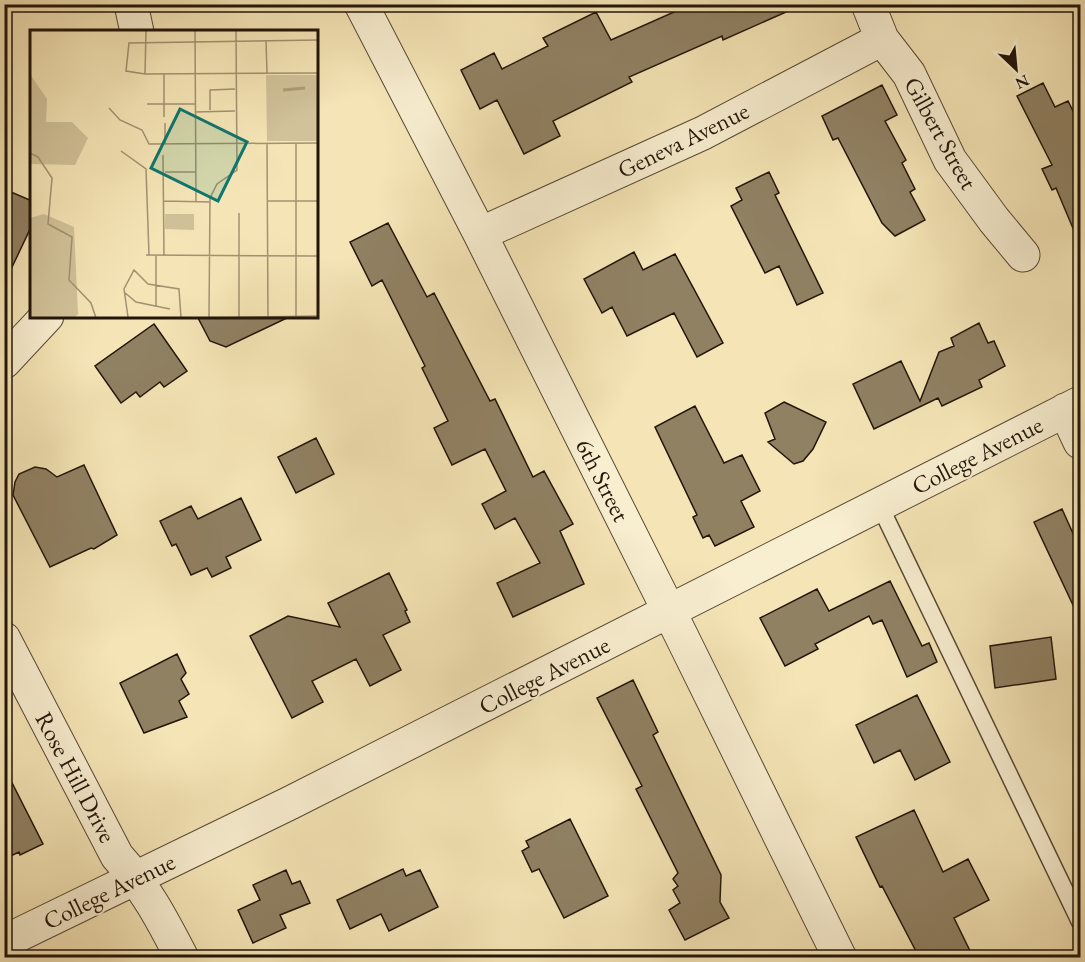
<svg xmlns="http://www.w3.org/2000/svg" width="1085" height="962" viewBox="0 0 1085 962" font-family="'EB Garamond',serif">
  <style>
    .building { fill: #908163; stroke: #221509; stroke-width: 1.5 }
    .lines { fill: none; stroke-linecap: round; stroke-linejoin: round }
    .service-casing { stroke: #574934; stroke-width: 19 }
    .minor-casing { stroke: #574934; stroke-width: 35 }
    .service { stroke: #f8eed0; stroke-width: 16 }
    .minor { stroke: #f8eed0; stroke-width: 33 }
    .labels { text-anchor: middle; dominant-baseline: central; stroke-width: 4.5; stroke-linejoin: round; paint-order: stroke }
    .street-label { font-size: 24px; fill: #221509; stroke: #f8eed0 }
    .inset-river { fill: none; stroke: #ad9e7b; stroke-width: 3 }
    .inset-road { fill: none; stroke: #a19271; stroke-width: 1.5 }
    .view { fill: #0f766e; fill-opacity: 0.15; stroke: #0f766e; stroke-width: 3 }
    .inset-edge { fill: none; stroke: #221509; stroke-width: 3 }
  </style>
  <rect width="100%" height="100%" fill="#f5e5b6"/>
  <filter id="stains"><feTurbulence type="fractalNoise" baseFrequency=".00333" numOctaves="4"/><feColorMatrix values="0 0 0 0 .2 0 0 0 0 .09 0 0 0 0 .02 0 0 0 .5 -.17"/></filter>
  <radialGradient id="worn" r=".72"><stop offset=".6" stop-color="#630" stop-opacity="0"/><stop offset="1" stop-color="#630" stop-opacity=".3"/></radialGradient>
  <path class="building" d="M692,4H804L723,40L722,36L629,77L632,82L553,121L560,136L524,154L497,100L480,109L461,70L494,53L502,69L548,46L543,38L596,12L611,40Z
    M1043,83L1055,107L1068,101L1080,125V245L1056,188L1052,190L1042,169L1052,165L1017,96Z
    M882,85L897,115L885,121L906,160L902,163L915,189L910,192L925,220L895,236L882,223L838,138L833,140L822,116Z
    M769,172L779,193L775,195L823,293L797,305L779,266L765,273L731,206L742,200L736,188Z
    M4,189L32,201V225L4,284Z
    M388,223L427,297L434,293L490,401L495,399L533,477L544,471L573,524L560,531L584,584L513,617L497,583L540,563L515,518L495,529L482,504L506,491L485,449L452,465L434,428L448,421L422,368L425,366L382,280L372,286L350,242Z
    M634,252L643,270L675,254L723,343L697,357L674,313L627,336L612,307L602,313L584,279Z
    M197,316H291L226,347L210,341Z
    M979,323L988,343L994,341L1005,366L979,380L982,387L942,406L938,398L874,429L853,384L901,361L920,401L939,352L954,346L951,338Z
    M154,324L187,371L164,387L160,382L140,397L136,392L121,403L95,366Z
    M784,402L826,422L813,449L803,461L794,464L768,442L775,439L765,413Z
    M695,406L724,463L742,455L760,491L741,501L754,527L715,546L709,535L703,538L693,517L697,515L655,427Z
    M316,438L334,474L296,493L278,457Z
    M84,465L117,535L94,549L91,548L50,567L13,495L15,482L19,474L35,467L46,469L57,477Z
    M241,498L261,540L226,557L231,568L212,577L207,568L191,575L176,544L172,546L160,521L191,506L198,519Z
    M1062,509L1080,549V620L1034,522Z
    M389,573L407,610L405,611L410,622L383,635L401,670L370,686L356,659L312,681L323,702L292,718L250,636L288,616L340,627L328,603Z
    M890,581L922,646L929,643L937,662L907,677L882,620L873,624L869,616L815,644L818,649L785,666L760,618L817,589L829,611Z
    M1051,637L1056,679L995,688L990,646Z
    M177,654L186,673L181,679L189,694L179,701L187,717L144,733L120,683Z
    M633,680L658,732L653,735L721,875L720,902L729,918L685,940L669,910L680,903L673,890L678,886L673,879L678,873L636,789L642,786L597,698Z
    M917,695L950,762L915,780L900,750L874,763L856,725Z
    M4,767L43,844L20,855L19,852L4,859Z
    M914,810L943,872L968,859L989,900L954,918L973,957H919L882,886L880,887L856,837Z
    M570,819L608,896L564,918L539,869L532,872L522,851L529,847L526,841Z
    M403,869L406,876L420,870L438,907L389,931L381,914L350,929L337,900Z
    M286,870L292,884L300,881L310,903L280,915L286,928L253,943L238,910L260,900L253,885Z"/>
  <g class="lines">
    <g class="service-casing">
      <path id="service" d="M879,504L1080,922"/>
    </g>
    <g class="minor-casing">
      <path id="minor" d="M131,4L137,32
        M361,4L480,234L681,635L840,958
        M868,4L882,39L909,74L950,160L994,220L1023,255
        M480,234L703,133L882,39
        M4,362L47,316
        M1065,410L1080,442
        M4,639L117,856C145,887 163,921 182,958
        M4,942L290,803L1080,403"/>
    </g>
    <use href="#service" class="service"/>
    <use href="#minor" class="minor"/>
  </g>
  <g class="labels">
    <g class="street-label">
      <text transform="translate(941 133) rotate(61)">Gilbert Street</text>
      <text transform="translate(683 140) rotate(-26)">Geneva Avenue</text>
      <text transform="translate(977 455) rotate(-27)">College Avenue</text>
      <text transform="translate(603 480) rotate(63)">6th Street</text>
      <text transform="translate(544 675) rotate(-27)">College Avenue</text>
      <text transform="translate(76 777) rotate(62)">Rose Hill Drive</text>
      <text transform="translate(109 891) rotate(-26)">College Avenue</text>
    </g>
  </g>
  <g transform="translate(30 30)">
    <rect width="288" height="288" fill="#f5e5b6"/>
    <path d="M0,44L17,69L16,92H42L58,108L45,135L0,134ZM236,45H288V111H237ZM14,184L44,197L48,284L44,288H0V188ZM135,184H164V200L135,199Z" fill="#d1c299"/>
    <path class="inset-river" d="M253,60L275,58"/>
    <path class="inset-road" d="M165,0L166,172M236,10L237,43M288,10L99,13L96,41L115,44L288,43M115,44L116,0M117,74H165M79,78L90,90L112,100L119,114L288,113M180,80V60L205,59M165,82L205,81M134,87V44M135,93V114M237,113L238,288M266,113V288M91,121L116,139L119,225M0,123L8,127L22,148L18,194L42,207L39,250L61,273L66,288M133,125L134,226M135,142H166M134,171L180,172M238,171H288M209,183V288M116,225L288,226M94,262L106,272L140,279M126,276V226M98,287L94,259L104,240L118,254L149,259L151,288M172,288L288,286M179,288L180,168L187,154L207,140L206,0"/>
    <path class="view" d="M150,79L217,112L188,171L121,138Z"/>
    <rect width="288" height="288" class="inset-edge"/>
  </g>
  <rect width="1085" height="962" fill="none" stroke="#f5e5b6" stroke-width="24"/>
  <rect x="6" y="6" width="1073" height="950" fill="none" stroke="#221509" stroke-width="3"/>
  <rect x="12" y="12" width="1061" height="938" fill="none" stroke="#221509" stroke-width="1.5"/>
  <g transform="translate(1016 69) rotate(154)" stroke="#f8eed0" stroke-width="4.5" paint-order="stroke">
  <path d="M0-4.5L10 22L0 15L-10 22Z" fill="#221509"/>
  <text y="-9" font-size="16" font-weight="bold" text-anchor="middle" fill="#221509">N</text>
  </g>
  <rect width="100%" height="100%" filter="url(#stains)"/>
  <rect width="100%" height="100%" fill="url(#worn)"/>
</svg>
